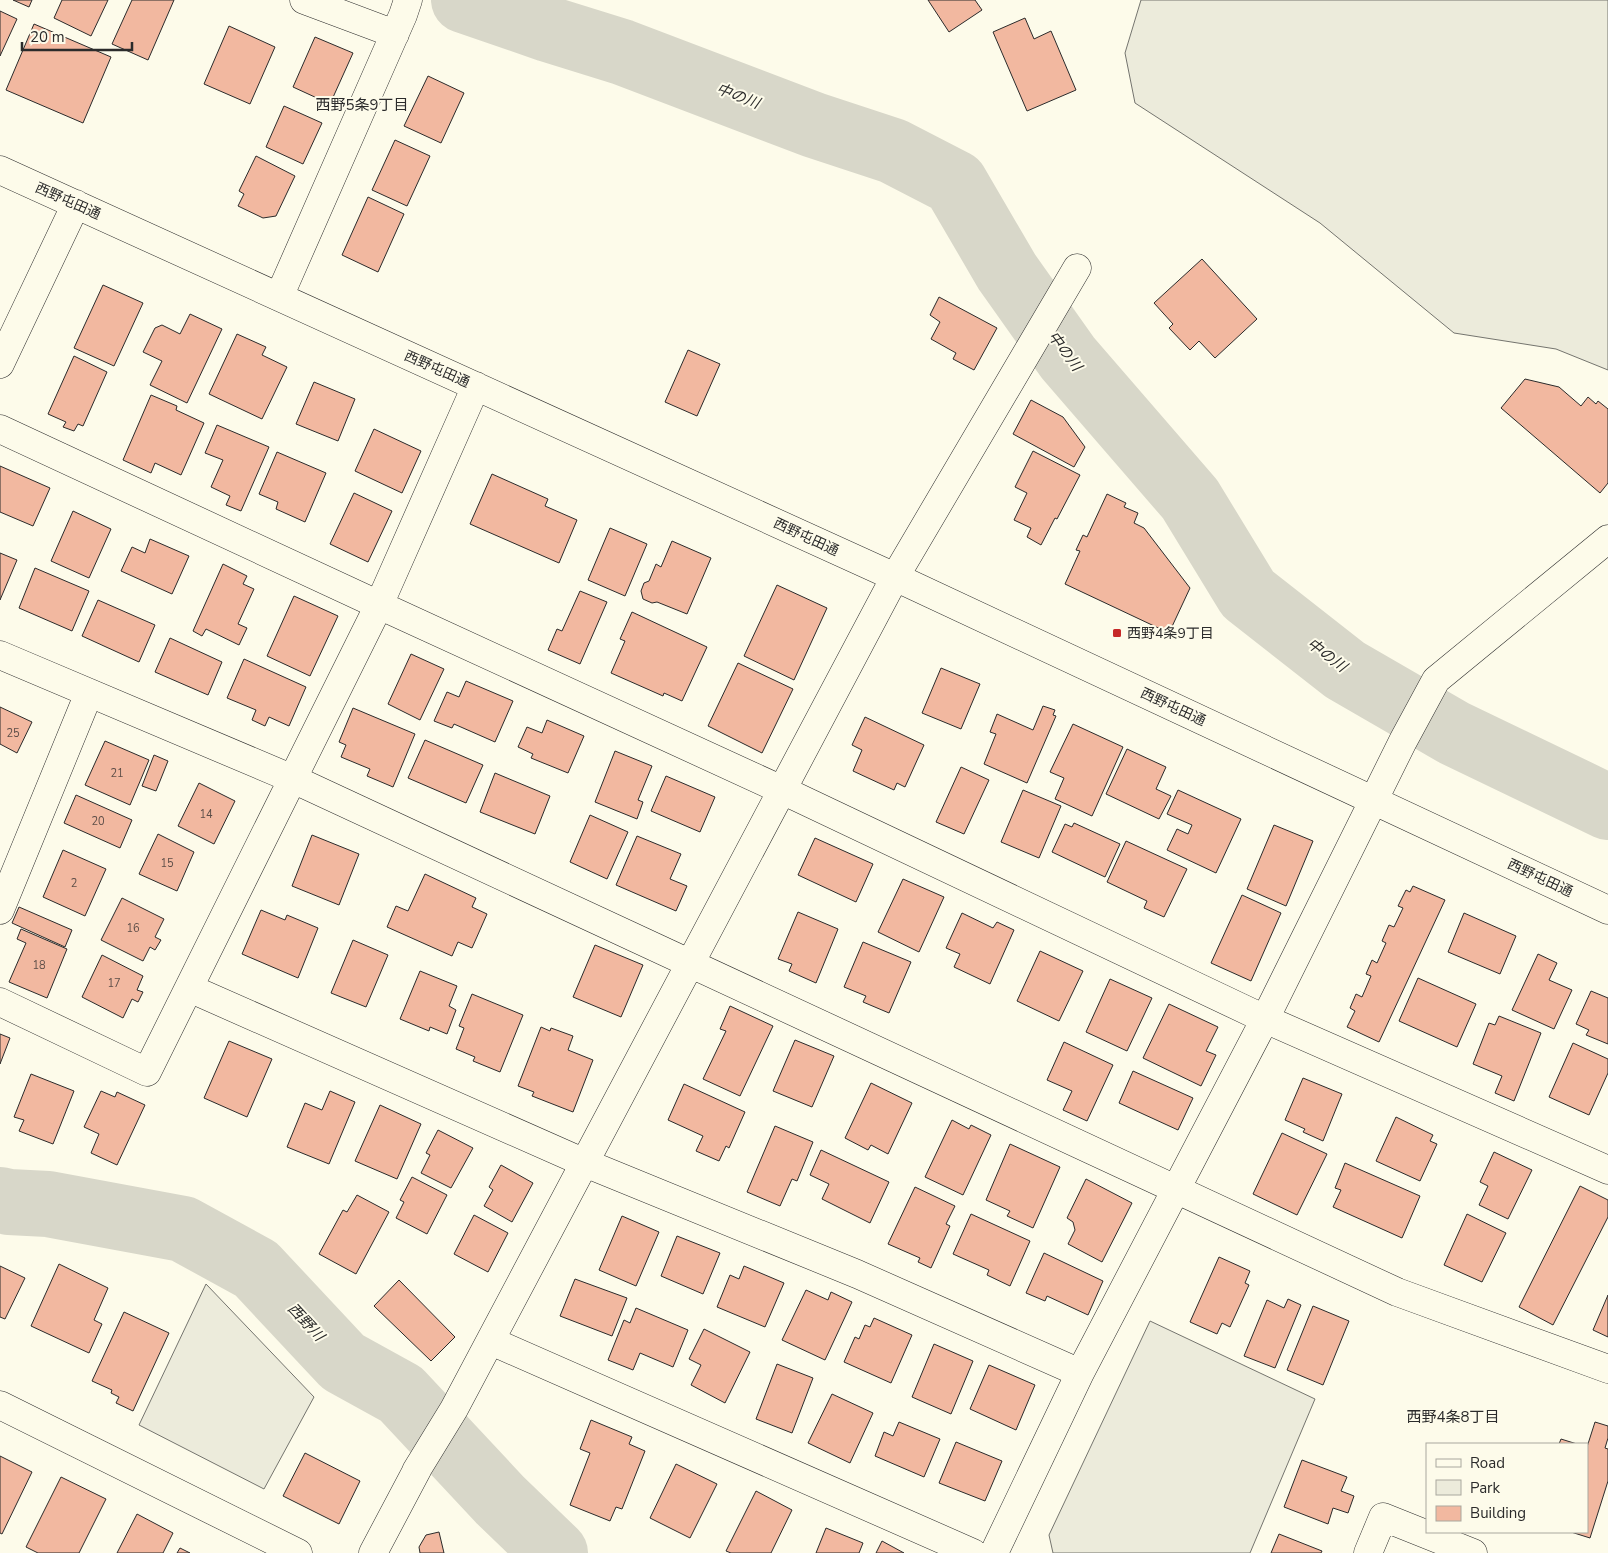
<svg xmlns="http://www.w3.org/2000/svg" width="1608" height="1553" viewBox="0 0 1608 1553" font-family="'Nunito Sans','Noto Sans JP',sans-serif">
  <style>
    .green { fill: #ecebdb; stroke: #74746e }
    .lines { fill: none; stroke-linecap: round; stroke-linejoin: round }
    .river { stroke: #d8d7c9; stroke-width: 66 }
    .building { fill: #f2b8a0; stroke: #2b2b2b }
    .minor-casing { stroke: #2b2b2b; stroke-width: 29 }
    .minor { stroke: #fdfbea; stroke-width: 28 }
    .poi-dot { fill: #c62828; stroke: #fdfbea; stroke-width: 2 }
    .labels { text-anchor: middle; dominant-baseline: central; stroke-width: 4; stroke-linejoin: round; paint-order: stroke }
    .number-label { font-size: 11px; fill: #5d4e48 }
    .street-label { font-size: 14px; fill: #2b2b2b; stroke: #fdfbea }
    .poi-label { font-size: 14px; fill: #2b2b2b; stroke: #fdfbea; text-anchor: start }
    .water-label { font-size: 15px; font-style: italic; fill: #2b2b2b; stroke: #fdfbea }
    .neighbourhood-label { font-size: 15px; fill: #2b2b2b; stroke: #fdfbea }
  </style>
  <rect width="100%" height="100%" fill="#fdfbea"/>
  <path class="green" d="M1141,0H1608V370L1556,349L1454,333L1320,223L1135,103L1125,53Z
    M206,1284L314,1397L264,1489L139,1425Z
    M1150,1321L1315,1399L1250,1553H1053L1049,1535Z"/>
  <g class="lines">
    <path class="river" d="M464,0L548,29L622,52L814,125L893,151L955,183L1007,272L1068,358L1190,499L1248,594L1345,670L1454,733L1608,807
      M0,1200L9,1202L48,1204L183,1229L256,1269L343,1362L401,1394L500,1500L555,1553"/>
  </g>
  <path class="building" d="M13,0H32L29,7Z
    M62,0H108L91,36L54,18Z
    M132,0H174L148,60L112,44Z
    M928,0H975L982,10L949,32Z
    M0,11L17,19L0,56Z
    M1025,18L1034,39L1051,31L1076,90L1027,111L993,32Z
    M34,24L111,57L83,123L6,90Z
    M229,26L275,47L250,104L204,84Z
    M315,37L353,53L330,104L293,87Z
    M428,76L464,93L441,143L404,126Z
    M284,106L322,123L303,164L266,147Z
    M395,140L430,156L407,206L372,190Z
    M256,156L295,176L276,216L263,218L238,206L244,194L239,191Z
    M368,197L404,214L378,272L342,255Z
    M1202,259L1257,319L1215,358L1199,341L1190,350L1169,328L1173,324L1154,303Z
    M103,285L143,303L114,366L74,348Z
    M939,297L997,328L974,370L953,359L956,353L931,339L940,322L930,315Z
    M190,314L222,329L187,403L150,385L162,361L143,352L155,328L162,325L180,334Z
    M237,334L266,347L262,355L287,367L262,419L209,394Z
    M688,350L720,364L697,416L665,402Z
    M74,356L107,372L83,426L78,424L74,431L63,427L66,422L48,414Z
    M1525,379L1559,387L1581,406L1588,397L1596,404L1598,401L1608,409V483L1600,493L1501,408Z
    M314,382L355,399L338,441L296,424Z
    M151,395L177,406L176,410L204,423L181,475L155,463L151,473L123,460Z
    M1031,400L1063,417L1085,447L1074,467L1013,434Z
    M217,425L269,447L241,511L226,505L230,496L211,487L223,460L205,453Z
    M374,429L421,451L402,493L355,471Z
    M1033,451L1080,475L1057,519L1055,518L1041,545L1027,537L1031,528L1014,520L1027,493L1015,487Z
    M277,452L326,473L305,522L276,509L278,502L259,494Z
    M0,466L50,488L33,526L0,512Z
    M492,474L548,499L545,506L577,520L559,563L470,524Z
    M354,493L392,511L368,562L330,544Z
    M1107,494L1126,503L1124,507L1138,513L1134,523L1144,528L1190,588L1169,633L1065,584L1080,551L1076,550L1083,535L1087,537Z
    M73,511L111,529L89,578L51,561Z
    M610,528L647,544L625,596L588,580Z
    M150,539L189,556L172,594L121,571L132,547L145,553Z
    M672,541L711,558L687,614L657,602L652,603L643,599L641,591L644,583L649,581L656,564L661,567Z
    M0,553L17,560L0,600Z
    M223,564L247,576L243,584L254,589L238,624L247,628L239,645L206,629L202,636L193,631Z
    M35,568L89,591L72,631L19,608Z
    M777,585L827,608L794,680L744,656Z
    M580,591L607,602L580,664L548,650L557,629L562,631Z
    M294,596L338,616L310,676L267,656Z
    M98,600L155,625L139,662L82,636Z
    M632,612L707,647L682,701L664,693L663,696L611,673L625,641L620,639Z
    M170,638L222,662L208,695L155,672Z
    M411,654L444,669L420,720L388,704Z
    M244,659L306,687L289,726L269,717L265,726L252,720L256,710L227,698Z
    M738,663L793,689L762,753L708,726Z
    M941,668L980,684L961,729L922,713Z
    M466,681L513,701L495,742L454,724L452,728L434,721L447,692L459,697Z
    M1043,706L1055,710L1053,715L1056,716L1027,783L984,764L996,734L990,732L997,714L1033,730Z
    M0,707L32,722L17,753L0,744Z
    M353,708L415,734L393,787L367,776L370,769L341,757L346,745L339,742Z
    M865,717L924,745L905,787L897,783L894,790L853,771L862,750L852,745Z
    M547,720L584,736L568,773L531,758L533,754L518,747L527,727L542,733Z
    M1073,724L1123,747L1092,816L1055,799L1064,778L1050,772Z
    M425,740L483,765L466,803L408,778Z
    M105,741L149,760L130,805L85,785Z
    M1127,749L1166,767L1156,789L1171,796L1159,819L1106,794Z
    M615,751L652,766L638,800L643,802L637,819L595,802Z
    M154,755L168,761L156,791L142,786Z
    M961,767L989,780L964,834L936,822Z
    M495,773L550,796L535,834L480,812Z
    M666,776L715,797L700,832L651,811Z
    M199,783L235,801L214,844L178,826Z
    M1023,790L1061,806L1039,858L1001,842Z
    M1178,790L1241,819L1216,873L1167,850L1177,829L1188,834L1192,825L1167,814Z
    M76,795L132,820L120,848L64,823Z
    M590,815L628,832L607,879L570,862Z
    M1074,823L1120,844L1105,877L1052,852L1065,824L1072,827Z
    M1274,825L1313,841L1286,906L1247,889Z
    M158,834L194,852L177,891L139,874Z
    M312,835L359,854L339,905L292,886Z
    M637,836L681,854L670,879L687,886L676,911L616,885Z
    M815,838L873,864L856,902L798,875Z
    M1126,841L1187,869L1164,917L1144,908L1147,901L1107,882Z
    M63,850L106,869L85,916L43,897Z
    M425,874L476,898L472,907L487,914L472,948L458,942L452,956L387,927L396,906L408,911Z
    M903,879L944,897L919,952L878,932Z
    M1413,886L1445,900L1379,1042L1347,1027L1355,1011L1350,1008L1356,994L1362,997L1371,976L1366,974L1372,960L1377,963L1386,943L1382,941L1389,925L1394,927L1403,908L1398,906L1406,890L1410,892Z
    M1242,895L1281,913L1251,981L1211,963Z
    M122,898L164,919L155,937L161,940L155,950L150,947L143,961L101,940Z
    M19,907L72,930L65,947L12,923Z
    M261,910L285,920L287,915L318,928L298,978L242,954Z
    M798,912L838,929L816,983L789,971L792,964L778,959Z
    M962,913L993,928L997,922L1014,930L990,984L954,967L960,954L946,948Z
    M1464,913L1516,936L1500,974L1448,952Z
    M21,929L67,949L47,998L9,982L26,943L17,939Z
    M353,940L388,955L366,1007L331,993Z
    M863,942L911,962L889,1013L863,1002L866,996L844,987Z
    M595,945L643,965L621,1017L573,997Z
    M1040,951L1083,971L1059,1021L1017,1001Z
    M1538,954L1557,963L1549,980L1572,990L1554,1029L1512,1010Z
    M102,955L143,976L137,990L143,992L138,1002L132,999L123,1018L82,997Z
    M420,971L457,986L449,1006L456,1010L447,1034L430,1027L429,1031L400,1019Z
    M1418,978L1476,1004L1457,1047L1399,1021Z
    M1110,979L1152,998L1127,1051L1086,1032Z
    M1591,991L1608,998V1044L1586,1035L1589,1030L1576,1024Z
    M472,994L523,1015L500,1072L473,1061L475,1057L456,1049L464,1028L459,1026Z
    M1169,1004L1218,1027L1206,1051L1216,1055L1201,1086L1143,1058Z
    M730,1006L773,1026L740,1096L703,1079L726,1031L720,1029Z
    M1499,1016L1541,1033L1514,1101L1495,1093L1502,1076L1473,1064L1489,1023L1495,1025Z
    M541,1027L550,1031L551,1028L573,1036L568,1050L593,1060L573,1112L532,1096L534,1092L518,1086Z
    M0,1034L10,1038L0,1064Z
    M795,1040L834,1056L812,1107L773,1091Z
    M229,1041L272,1059L247,1117L204,1098Z
    M1064,1042L1113,1065L1087,1121L1063,1110L1072,1091L1047,1080Z
    M1573,1043L1608,1059V1073L1589,1115L1549,1097Z
    M1133,1071L1193,1098L1178,1130L1119,1103Z
    M31,1074L74,1091L53,1144L19,1131L24,1120L14,1117Z
    M1303,1078L1342,1094L1323,1141L1303,1132L1305,1129L1285,1120Z
    M871,1083L912,1103L888,1154L871,1145L868,1150L845,1138Z
    M684,1084L745,1112L729,1148L726,1146L719,1161L696,1151L703,1136L668,1120Z
    M101,1091L115,1097L117,1092L145,1105L117,1165L91,1153L99,1134L84,1127Z
    M330,1091L355,1102L329,1164L287,1147L305,1103L322,1110Z
    M380,1105L421,1124L397,1179L355,1161Z
    M1396,1117L1433,1135L1430,1141L1437,1144L1420,1181L1376,1161Z
    M952,1120L969,1129L971,1125L991,1135L963,1195L925,1177Z
    M775,1126L813,1142L797,1181L792,1179L780,1206L747,1192Z
    M438,1130L473,1148L451,1188L421,1173L430,1155L426,1153Z
    M1282,1133L1327,1154L1297,1215L1253,1194Z
    M1010,1144L1060,1167L1033,1228L1007,1216L1010,1211L986,1200Z
    M821,1150L889,1182L870,1223L822,1199L829,1184L810,1175Z
    M1494,1152L1532,1170L1508,1219L1479,1205L1488,1186L1480,1182Z
    M1345,1163L1420,1196L1402,1238L1333,1207L1341,1190L1335,1188Z
    M501,1165L533,1183L512,1222L484,1206L493,1190L489,1187Z
    M412,1177L447,1195L427,1234L396,1218L404,1202L400,1200Z
    M1086,1179L1132,1203L1102,1262L1068,1244L1075,1230L1073,1222L1067,1218Z
    M1580,1186L1608,1200V1217L1553,1325L1519,1307Z
    M915,1187L955,1206L946,1224L950,1226L931,1268L918,1262L920,1258L888,1244Z
    M357,1195L389,1212L356,1274L319,1254L343,1210L347,1212Z
    M971,1214L1030,1241L1010,1286L987,1275L989,1270L953,1254Z
    M1467,1214L1506,1233L1482,1282L1444,1265Z
    M474,1215L508,1233L488,1272L454,1254Z
    M622,1216L659,1232L636,1286L599,1270Z
    M677,1236L720,1253L703,1294L661,1276Z
    M1044,1253L1103,1281L1088,1315L1047,1296L1045,1301L1026,1293Z
    M1219,1257L1250,1271L1245,1283L1249,1285L1230,1327L1222,1323L1217,1334L1190,1322Z
    M59,1264L108,1288L94,1320L102,1324L89,1353L31,1326Z
    M0,1266L25,1278L5,1319L0,1317Z
    M744,1266L784,1283L765,1327L717,1307L730,1275L739,1279Z
    M575,1279L627,1298L612,1336L560,1316Z
    M399,1280L455,1337L431,1361L374,1306Z
    M806,1290L828,1300L831,1292L852,1302L825,1360L782,1340Z
    M1608,1295V1337L1593,1330Z
    M1288,1299L1301,1305L1275,1368L1244,1356L1267,1300L1284,1308Z
    M1313,1306L1349,1321L1323,1385L1287,1370Z
    M636,1308L688,1330L673,1367L640,1353L633,1370L608,1360L624,1320L630,1323Z
    M124,1312L169,1333L133,1411L116,1403L119,1397L111,1393L112,1390L92,1381Z
    M874,1318L912,1335L891,1383L844,1362L855,1337L859,1339L865,1325L870,1327Z
    M704,1329L750,1352L725,1403L691,1385L701,1365L689,1359Z
    M934,1344L973,1361L951,1414L912,1397Z
    M777,1364L813,1378L792,1433L756,1419Z
    M989,1365L1035,1385L1016,1430L970,1409Z
    M832,1394L873,1413L850,1463L808,1443Z
    M591,1420L632,1437L629,1444L645,1451L622,1509L616,1507L610,1521L570,1505L590,1453L580,1449Z
    M899,1422L940,1439L924,1477L875,1456L884,1432L893,1436Z
    M1595,1422L1608,1426V1438L1605,1448L1608,1449V1481L1590,1538L1571,1532H1587V1447Z
    M1561,1439L1577,1444H1559Z
    M956,1442L1002,1461L985,1501L939,1483Z
    M305,1453L360,1481L339,1524L283,1496Z
    M0,1456L32,1472L2,1534L0,1533Z
    M1302,1460L1347,1477L1341,1491L1354,1496L1348,1513L1333,1508L1328,1524L1284,1507Z
    M676,1464L717,1484L690,1538L650,1518Z
    M61,1477L106,1499L79,1553H38L26,1547Z
    M756,1491L792,1510L771,1553H731L726,1551Z
    M137,1514L173,1533L163,1553H117Z
    M826,1528L863,1543L859,1553H816Z
    M439,1532L444,1553H420L419,1547L426,1535Z
    M1279,1534L1322,1551L1321,1553H1271Z
    M882,1541L904,1553H876Z
    M180,1548L190,1553H177Z"/>
  <g class="lines">
    <g class="minor-casing">
      <path id="minor" d="M304,0L395,34
        M0,170L895,577L1608,910
        M279,297L403,15L408,0
        M0,364L76,204
        M0,429L379,605L782,790L1265,1019L1608,1170
        M0,655L293,779L1397,1292L1608,1369
        M0,910L89,693
        M189,988L585,1163L857,1274L1080,1373
        M0,1002L147,1072L379,605L476,386
        M491,1341L973,1553
        M0,1405L298,1553
        M416,1471L454,1409L895,577L1077,268
        M373,1553L418,1468
        M994,1553L1080,1373L1265,1019L1403,741L1436,680L1608,539
        M1368,1553L1383,1517L1473,1553"/>
    </g>
    <use href="#minor" class="minor"/>
  </g>
  <rect class="poi-dot" x="1112" y="628" width="10" height="10" rx="2.5"/>
  <g class="labels">
    <g class="number-label">
      <text x="13" y="733">25</text>
      <text x="117" y="773">21</text>
      <text x="206" y="814">14</text>
      <text x="98" y="821">20</text>
      <text x="167" y="863">15</text>
      <text x="74" y="883">2</text>
      <text x="133" y="928">16</text>
      <text x="39" y="965">18</text>
      <text x="114" y="983">17</text>
    </g>
    <g class="street-label">
      <text transform="translate(68 201) rotate(24)">西野屯田通</text>
      <text transform="translate(437 369) rotate(24)">西野屯田通</text>
      <text transform="translate(806 537) rotate(25)">西野屯田通</text>
      <text transform="translate(1173 707) rotate(25)">西野屯田通</text>
      <text transform="translate(1540 878) rotate(25)">西野屯田通</text>
    </g>
    <g class="poi-label">
      <text x="1127" y="633">西野4条9丁目</text>
    </g>
    <g class="water-label">
      <text transform="translate(738 96) rotate(21)">中の川</text>
      <text transform="translate(1065 351) rotate(53)">中の川</text>
      <text transform="translate(1327 655) rotate(37)">中の川</text>
      <text transform="translate(306 1322) rotate(47)">西野川</text>
    </g>
    <g class="neighbourhood-label">
      <text x="362" y="105">西野5条9丁目</text>
      <text x="1453" y="1417">西野4条8丁目</text>
    </g>
  </g>
  <rect x="1426" y="1443" width="162" height="90" fill="#fdfbea" stroke="#a9a89e"/>
  <rect x="1436" y="1459" width="25" height="8" fill="#fdfbea" stroke="#a9a89e"/>
  <text x="1470" y="1468" font-size="15" fill="#2b2b2b">Road</text>
  <rect x="1436" y="1480" width="25" height="15" fill="#ecebdb" stroke="#a9a89e"/>
  <text x="1470" y="1493" font-size="15" fill="#2b2b2b">Park</text>
  <rect x="1436" y="1506" width="25" height="15" fill="#f2b8a0" stroke="#a9a89e"/>
  <text x="1470" y="1518" font-size="15" fill="#2b2b2b">Building</text>
  <path d="M22 42v8h110v-8" fill="none" stroke="#2b2b2b" stroke-width="2.5"/>
  <text x="30" y="42" font-size="15" fill="#2b2b2b" stroke="#fdfbea" stroke-width="4" paint-order="stroke">20 m</text>
</svg>
